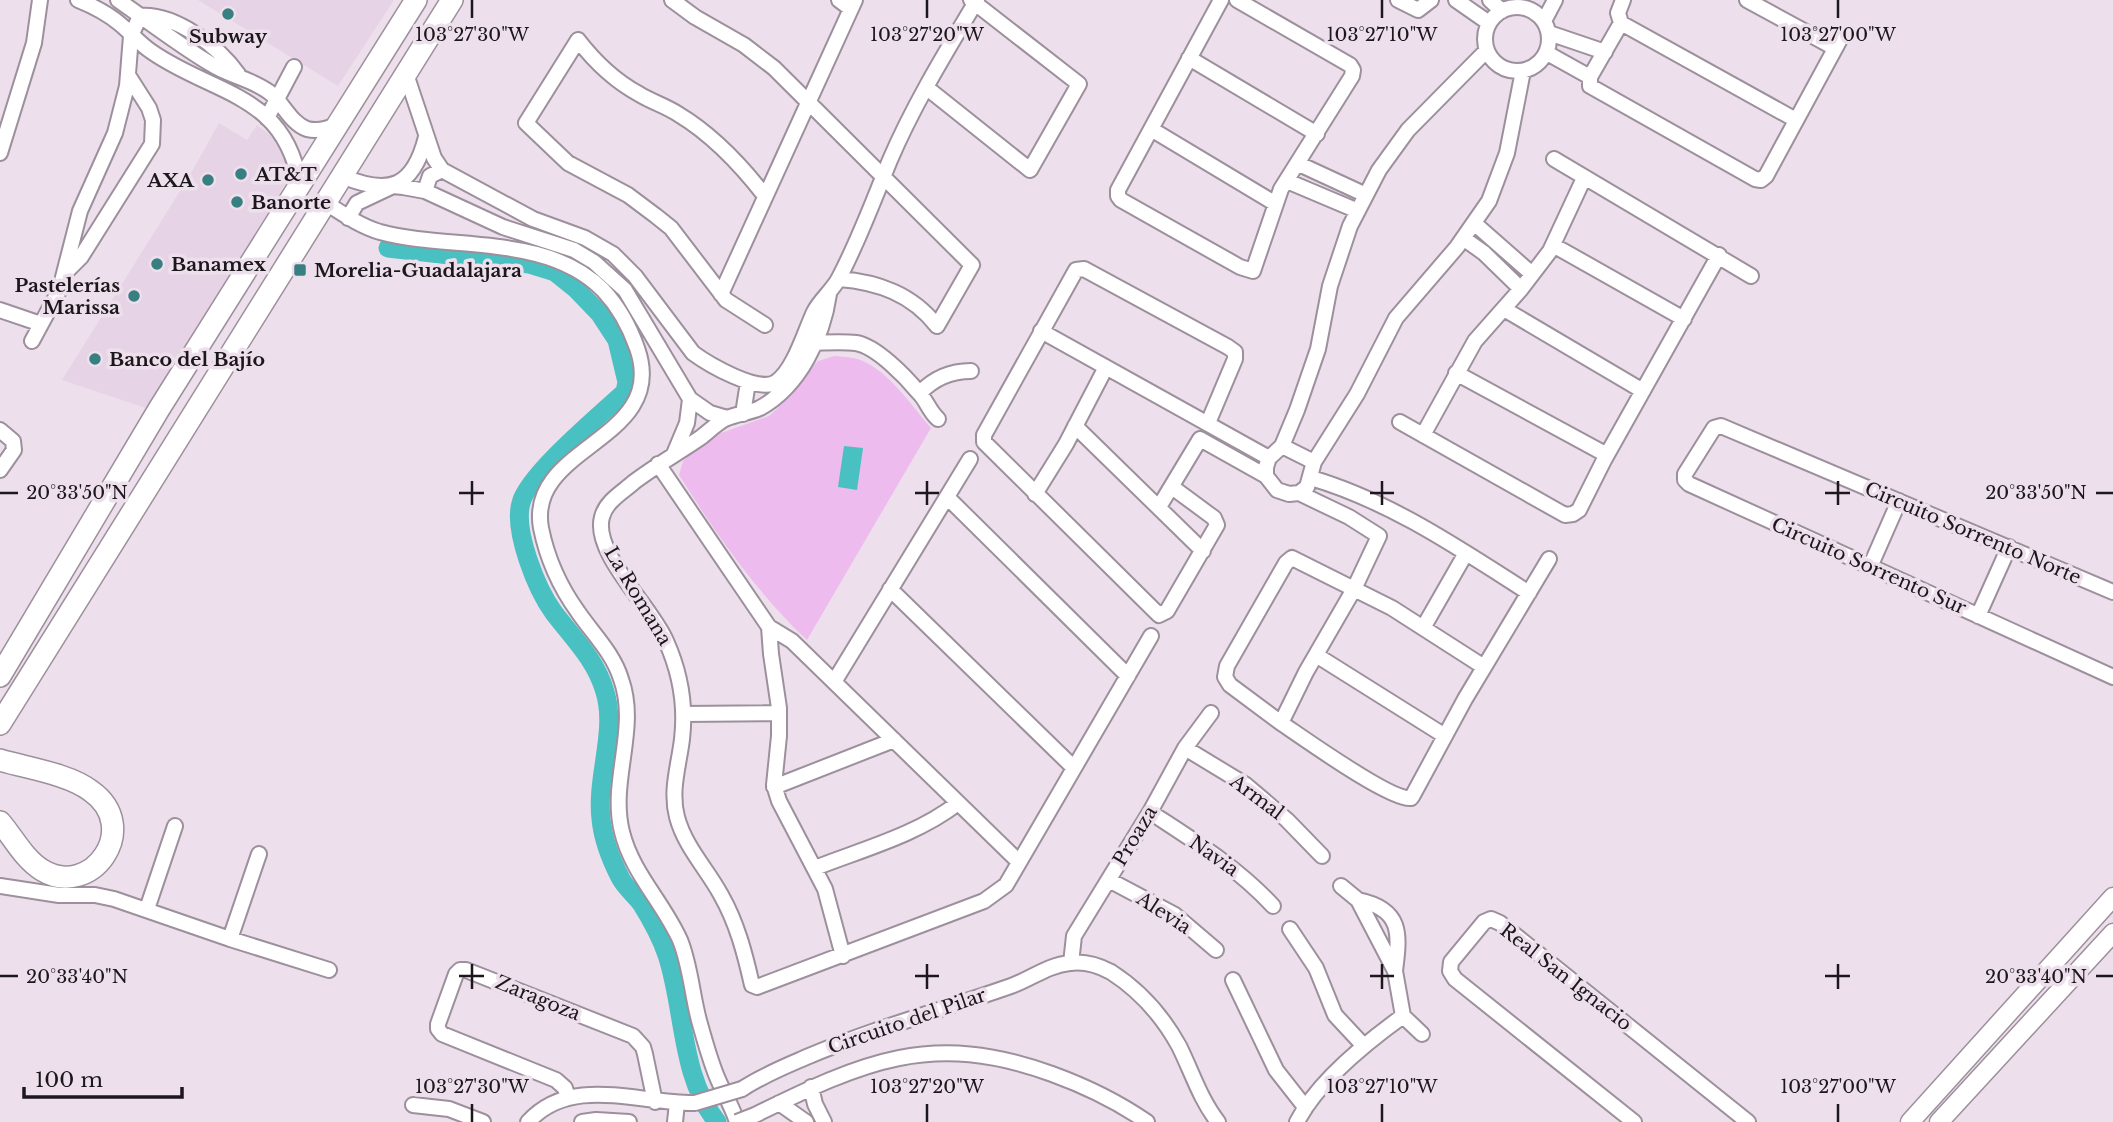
<svg xmlns="http://www.w3.org/2000/svg" width="2113" height="1122" viewBox="0 0 2113 1122" font-family="'Libre Baskerville',serif">
  <style>
    .built { fill: #e6d3e6 }
    .green { fill: #ebe }
    .water { fill: #49c0c1 }
    .lines { fill: none; stroke-linecap: round; stroke-linejoin: round }
    .river { stroke: #49c0c1; stroke-width: 19 }
    .minor-casing { stroke: #9c909c; stroke-width: 18 }
    .major-casing { stroke: #9c909c; stroke-width: 21 }
    .highway-casing { stroke: #9c909c; stroke-width: 24 }
    .minor { stroke: #fff; stroke-width: 14 }
    .major { stroke: #fff; stroke-width: 18 }
    .highway { stroke: #fff; stroke-width: 21 }
    .minor-bridge-casing { stroke: #9c909c; stroke-width: 18; stroke-linecap: butt }
    .minor-bridge { stroke: #fff; stroke-width: 14 }
    .ticks { fill: none; stroke: #1c171c; stroke-width: 2.5 }
    .poi-dot { fill: #377f80; stroke: #ede0ec; stroke-width: 2.5 }
    .labels { text-anchor: middle; dominant-baseline: central; stroke-width: 7; stroke-linejoin: round; paint-order: stroke }
    .poi-label { font-size: 19px; font-weight: bold; fill: #1c171c; stroke: #ede0ec; text-anchor: start }
    .street-label { font-size: 19px; fill: #1c171c; stroke: #ede0ec }
    .ticks-label { font-size: 18px; text-anchor: middle; fill: #1c171c; stroke: #ede0ec; stroke-width: 7; stroke-linejoin: round; paint-order: stroke }
  </style>
  <rect width="100%" height="100%" fill="#ede0ec"/>
  <path class="built" d="M198,0H394L338,86Z
    M219,123L247,140L257,125L276,140L287,154L290,173L279,195L146,408L62,380L190,175Z"/>
  <path class="green" d="M834,356C845,357 857,357 867,363C893,377 912,406 931,428L807,640C756,592 716,534 679,475L683,461L707,438L769,416L793,394L803,377L818,361Z"/>
  <path class="water" d="M844,446L863,448L857,490L838,487Z"/>
  <g class="lines">
    <path class="river" d="M388,248L529,264L555,272L575,288L600,314L617,340L627,382L625,392C600,415 528,475 521,503C513,531 537,590 554,613C574,639 596,660 605,692C617,731 596,777 601,819C603,840 611,860 621,879C626,888 635,895 641,903C651,919 661,937 667,955C685,1009 680,1076 717,1122"/>
    <g class="minor-casing">
      <path id="minor" d="M78,0C93,6 107,13 120,24C131,33 140,44 152,52C214,95 285,93 300,185
        M118,0C148,21 179,45 211,64C229,76 250,78 269,92C283,102 290,123 307,129C318,132 328,129 338,124
        M672,0L695,17L744,45L774,68L972,265L937,326C912,294 878,282 839,279
        M839,0L851,9
        M1221,0L1118,190V196L1121,200L1240,267L1253,271L1281,189L1352,76L1353,70L1350,65L1237,0
        M1398,0L1418,10L1431,0
        M1456,0L1489,23
        M1490,0L1502,11
        M1623,0L1618,13L1621,23L1590,77V86L1755,179L1761,180L1766,176L1843,34
        M1747,0L1835,48
        M1485 39a32 32 0 1 1 64 0a32 32 0 1 1-64 0Z
        M1544,21L1555,0
        M1621,23L1796,120
        M1549,33L1605,52
        M1487,50L1408,130L1379,170L1350,226L1330,286L1318,349L1297,410L1282,446L1269,458L1266,467V476L1277,490L1289,494L1299,493L1307,487L1314,462L1357,394L1396,318L1457,247L1489,201L1507,153L1523,71
        M1547,53L1590,77
        M1189,58L1317,134
        M406,74L434,158L442,170L533,219L585,238L613,254L635,276L693,353C708,364 759,394 776,382C794,370 805,331 814,312C820,300 833,290 839,278C859,240 874,199 890,160C914,104 946,52 977,0
        M927,88L1030,170L1079,84L971,0
        M267,118L294,67
        M1151,129L1276,204
        M0,153L34,43L40,0
        M1554,159L1751,276
        M1299,164L1366,195
        M342,176C389,196 413,188 426,137
        M1287,181L1358,211
        M425,191L430,176L442,170
        M326,203C343,214 360,226 380,232C450,251 547,233 603,290C618,306 630,328 637,348C670,441 526,445 541,528C547,558 560,587 578,612C593,634 613,653 621,679C639,729 609,781 622,832C632,873 663,902 680,940C691,967 692,997 700,1024C705,1042 710,1060 717,1077C723,1092 732,1106 737,1122
        M348,218L357,203L393,186L403,187L425,191L503,227L574,250L594,262L625,290L690,399L710,413L727,418
        M1474,223L1532,274
        M1463,238L1484,253L1521,289
        M1553,245L1684,319
        M66,272L81,257L152,144L153,120L149,108L128,75
        M721,294L855,0
        M829,294C823,336 800,386 760,408C749,413 736,414 725,419C716,424 708,432 700,438C678,453 655,466 634,482C623,492 606,501 602,517C592,553 652,607 666,641C680,672 686,705 682,739C679,765 670,790 677,817C685,847 707,869 721,895C737,923 745,954 752,985L757,987L984,901L1006,885L1151,636
        M1504,309L1643,391
        M0,310L41,324
        M765,325L726,300L671,228L656,216L628,195L568,163L526,123L578,40C595,62 615,81 639,94C652,102 666,106 678,114C713,135 741,165 765,196
        M1041,331L1269,458
        M32,341L60,289L80,211L115,133L127,86L131,36L140,16C175,13 219,47 238,74
        M807,343C823,343 840,341 856,343C876,346 906,377 919,393C927,401 929,411 938,419
        M1456,373L1607,455
        M920,393C934,378 950,371 971,371
        M743,414L748,382
        M1400,422L1565,515L1573,514L1579,510L1604,460L1719,255
        M1075,426L1203,551
        M0,430L13,441L14,450L0,470
        M1423,435L1475,341L1521,289L1550,251L1584,178
        M1282,446L1314,462
        M674,454L687,423L690,399
        M658,464L769,627L771,654L779,708V736L774,785L779,801L825,889L843,956
        M1311,478C1390,501 1460,549 1529,593
        M1172,487L1214,518L1217,525L1167,611L1159,615L984,442V435L1076,270L1084,269L1228,347L1235,352V359L1208,423
        M1299,493L1349,517L1379,536L1354,589L1306,672L1281,723C1302,737 1391,801 1411,798L1413,795L1465,699L1549,559
        M1035,494L1066,444L1105,369
        M947,497L1128,676
        M1159,507L1200,439L1266,476
        M1870,567L1899,501
        M890,589L1074,768
        M2113,592L1721,426L1714,428L1685,474V480L1689,484L2113,677
        M1978,616L2009,547
        M769,627L792,641L1019,862
        M1423,628L1466,553
        M1316,655L1445,736
        M834,682L970,459
        M683,714L779,713
        M1281,723L1230,685L1225,677L1227,666L1286,563L1292,558L1392,608L1484,667
        M1185,748L1246,785L1287,820L1322,856
        M774,787L894,740
        M1150,812C1194,841 1237,867 1273,906
        M815,868C863,849 917,835 958,803
        M1109,880L1175,915L1216,950
        M0,886L59,895H95L114,899L230,939L329,970
        M1341,886L1358,900L1395,971L1403,1016L1422,1034
        M1358,900C1402,909 1400,933 1395,971
        M147,909L175,826
        M1290,929L1316,968L1335,1015L1363,1045
        M230,939L259,854
        M1071,963L1074,936L1150,812L1185,748L1211,713
        M1233,980L1276,1070L1305,1107
        M811,1087L815,1104L824,1122
        M742,1089C763,1075 786,1066 809,1056C875,1028 943,1010 1011,986C1031,979 1048,965 1070,963C1085,961 1098,965 1111,972C1139,990 1163,1017 1179,1046C1192,1072 1200,1099 1218,1122
        M568,1098L565,1088L556,1080L442,1034L438,1029V1024L456,974L460,970H466L633,1036L643,1047L645,1054L655,1102
        M779,1103L806,1122
        M413,1105L449,1109L483,1122
        M755,1115C863,1062 931,1030 1052,1074C1085,1086 1118,1102 1147,1122
        M528,1122C572,1074 639,1104 695,1103
        M582,1122L596,1120L629,1122
        M675,1122L677,1103
        M1297,1122C1317,1082 1367,1042 1403,1016
        M1634,1122L1455,979L1450,971L1451,962L1484,922L1491,919L1500,923L1748,1122"/>
    </g>
    <g class="major-casing">
      <path id="major" d="M1910,1122L2113,897
        M1939,1122L2113,933"/>
    </g>
    <g class="highway-casing">
      <path id="highway" d="M0,676L159,409L416,0
        M0,724L452,0
        M0,760C27,768 69,774 91,791C143,828 91,900 42,870C24,859 13,837 0,822"/>
    </g>
    <use href="#minor" class="minor"/>
    <use href="#major" class="major"/>
    <use href="#highway" class="highway"/>
    <g class="minor-bridge-casing">
      <path id="minor-bridge" d="M695,1103L742,1089
        M737,1122L755,1115"/>
    </g>
    <use href="#minor-bridge" class="minor-bridge"/>
  </g>
  <path class="ticks" d="M472,0V18M927,0V18M1382,0V18M1838,0V18M472,481V505M927,481V505M1382,481V505M1838,481V505M0,493H18M459,493H484M915,493H939M1370,493H1394M1825,493H1850M2096,493H2113M472,964V989M927,964V989M1382,964V989M1838,964V989M0,976H18M459,976H484M915,976H939M1370,976H1394M1825,976H1850M2096,976H2113M472,1104V1122M927,1104V1122M1382,1104V1122M1838,1104V1122"/>
  <g class="poi-dot">
    <circle cx="228" cy="14" r="7"/>
    <circle cx="241" cy="174" r="7"/>
    <circle cx="208" cy="180" r="7"/>
    <circle cx="237" cy="202" r="7"/>
    <circle cx="157" cy="264" r="7"/>
    <rect x="293" y="263" width="14" height="14" rx="3.5"/>
    <circle cx="134" cy="296" r="7"/>
    <circle cx="95" cy="359" r="7"/>
  </g>
  <g class="labels">
    <g class="poi-label">
      <text x="228" y="36" text-anchor="middle">Subway</text>
      <text x="255" y="174">AT&amp;T</text>
      <text x="194" y="180" text-anchor="end">AXA</text>
      <text x="251" y="202">Banorte</text>
      <text x="171" y="264">Banamex</text>
      <text x="314" y="270">Morelia-Guadalajara</text>
      <text x="120" y="285" text-anchor="end">Pastelerías<tspan x="120" dy="22">Marissa</tspan></text>
      <text x="109" y="359">Banco del Bajío</text>
    </g>
    <g class="street-label">
      <text transform="translate(1973 533) rotate(23)">Circuito Sorrento Norte</text>
      <text transform="translate(1869 566) rotate(24)">Circuito Sorrento Sur</text>
      <text transform="translate(638 596) rotate(59)">La Romana</text>
      <text transform="translate(1257 797) rotate(37)">Armal</text>
      <text transform="translate(1135 836) rotate(-59)">Proaza</text>
      <text transform="translate(1214 856) rotate(35)">Navia</text>
      <text transform="translate(1164 913) rotate(33)">Alevia</text>
      <text transform="translate(1566 977) rotate(38)">Real San Ignacio</text>
      <text transform="translate(538 998) rotate(22)">Zaragoza</text>
      <text transform="translate(907 1021) rotate(-19)">Circuito del Pilar</text>
    </g>
  </g>
  <g class="ticks-label">
    <text x="472" y="41">103°27'30"W</text>
    <text x="927" y="41">103°27'20"W</text>
    <text x="1382" y="41">103°27'10"W</text>
    <text x="1838" y="41">103°27'00"W</text>
    <text x="77" y="499">20°33'50"N</text>
    <text x="2036" y="499">20°33'50"N</text>
    <text x="77" y="983">20°33'40"N</text>
    <text x="2036" y="983">20°33'40"N</text>
    <text x="472" y="1093">103°27'30"W</text>
    <text x="927" y="1093">103°27'20"W</text>
    <text x="1382" y="1093">103°27'10"W</text>
    <text x="1838" y="1093">103°27'00"W</text>
  </g>
  <path d="M24 1087v10h158v-10" fill="none" stroke="#1c171c" stroke-width="3.5"/>
  <text x="35" y="1087" font-size="21" fill="#1c171c" stroke="#ede0ec" stroke-width="5" paint-order="stroke">100 m</text>
</svg>
